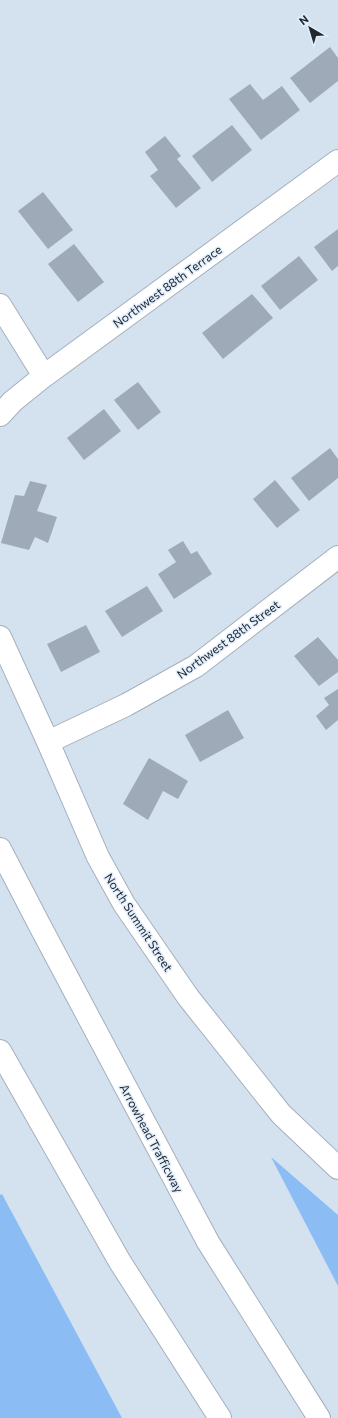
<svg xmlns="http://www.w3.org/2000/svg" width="338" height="1418" viewBox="0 0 338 1418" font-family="Commissioner,sans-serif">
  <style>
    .green { fill: #8bbdf4 }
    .building { fill: #9eaab8 }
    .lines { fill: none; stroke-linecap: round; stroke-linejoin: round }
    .minor-casing { stroke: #a4b0be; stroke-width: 24 }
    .highway-casing { stroke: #a4b0be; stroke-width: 24 }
    .minor { stroke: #fff; stroke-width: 22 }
    .highway { stroke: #fff; stroke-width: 22 }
    .labels { text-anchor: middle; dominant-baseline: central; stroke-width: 3; stroke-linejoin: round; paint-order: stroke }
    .street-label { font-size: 12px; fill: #22272c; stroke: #e1eefd }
  </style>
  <rect width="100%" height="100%" fill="#d4e1ef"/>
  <path class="green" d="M271,1157L338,1215V1286Z
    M2,1194L122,1418H0V1195Z"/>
  <path class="building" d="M330,47L338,58V81L310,103L290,78Z
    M250,84L263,100L282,86L300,110L261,140L229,99Z
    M232,125L252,150L212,182L192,156Z
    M165,136L181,156L177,159L201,188L176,208L150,176L158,170L145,152Z
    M43,192L73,230L48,249L18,211Z
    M338,229V266L332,271L314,247Z
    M74,244L104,282L78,302L48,264Z
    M299,256L318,280L280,310L261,286Z
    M252,294L273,318L223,359L202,333Z
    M138,382L161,412L138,430L114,400Z
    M104,409L121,431L84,460L67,438Z
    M330,448L338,459V478L309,501L291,478Z
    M275,480L300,510L277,528L253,499Z
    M30,481L47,485L37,511L57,517L48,543L35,537L29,550L1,543L15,495L24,496Z
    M183,541L191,554L197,551L212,574L174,599L158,574L176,562L168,550Z
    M147,586L163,611L122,637L105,611Z
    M86,625L100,652L61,672L47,644Z
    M318,637L338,660V672L319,686L294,656Z
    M338,689V720L326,730L316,716L329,705L324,698Z
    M228,710L244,738L200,762L185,735Z
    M149,758L188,781L178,799L163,791L148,820L123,804Z"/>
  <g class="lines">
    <g class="minor-casing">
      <path id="minor" d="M0,305L44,376
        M0,415L13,401L44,376L338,161
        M0,637L48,742L98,857L124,904L188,997L281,1114L338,1168
        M48,742L126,705L196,666L338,557"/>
    </g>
    <g class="highway-casing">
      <path id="highway" d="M0,849L40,926L208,1242L319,1418
        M0,1051L120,1262L220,1418"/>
    </g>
    <use href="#minor" class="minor"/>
    <use href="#highway" class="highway"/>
  </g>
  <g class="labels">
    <g class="street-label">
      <text transform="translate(167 286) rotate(-36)">Northwest 88th Terrace</text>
      <text transform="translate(228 639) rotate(-36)">Northwest 88th Street</text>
      <text transform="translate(139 922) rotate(57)">North Summit Street</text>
      <text transform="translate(152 1138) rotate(62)">Arrowhead Trafficway</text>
    </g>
  </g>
  <g transform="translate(310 28) rotate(322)" stroke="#e1eefd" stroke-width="3" paint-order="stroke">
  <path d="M0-3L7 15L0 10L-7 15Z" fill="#22272c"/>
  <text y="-6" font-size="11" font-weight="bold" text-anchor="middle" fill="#22272c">N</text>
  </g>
</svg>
